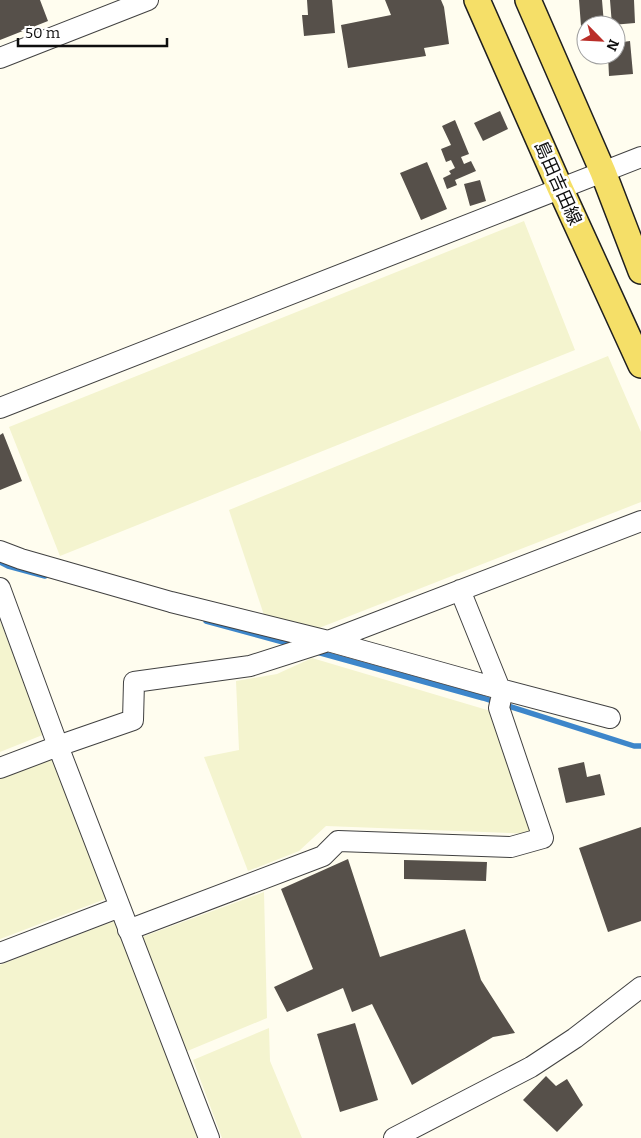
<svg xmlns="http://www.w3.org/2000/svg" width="641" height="1138" viewBox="0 0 641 1138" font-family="Bitter,'Noto Sans JP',serif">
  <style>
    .farmland { fill: #f4f4cf }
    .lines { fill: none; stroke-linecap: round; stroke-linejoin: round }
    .stream { stroke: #3d86ca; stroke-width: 5.5 }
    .building { fill: #56504a }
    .minor-casing { stroke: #414141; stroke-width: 22 }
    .major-casing { stroke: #1f1f1f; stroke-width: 28 }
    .minor { stroke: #fff; stroke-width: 20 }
    .major { stroke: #f5df68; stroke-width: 25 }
    .labels { text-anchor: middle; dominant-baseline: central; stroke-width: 5; stroke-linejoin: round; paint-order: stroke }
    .street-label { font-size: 18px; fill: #0e0e0e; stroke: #fff }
  </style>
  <rect width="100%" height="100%" fill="#fffdef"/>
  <path class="farmland" d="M524,221L575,350L60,556L9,427Z
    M608,356L641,432V502L314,630L264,615L229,510Z
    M0,621L45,734L0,752Z
    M312,658L494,712L534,834L326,826L299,851L248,871L204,757L239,750L236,681L277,674Z
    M52,754L108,898L0,939V775Z
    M264,892L267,1018L185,1052L142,937Z
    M117,920L202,1138H0V965Z
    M269,1028L270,1061L302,1138H222L193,1060Z"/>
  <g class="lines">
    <path class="stream" d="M0,562L8,566L45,576
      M206,621L294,645
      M317,652L483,698L634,746H641"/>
  </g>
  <path class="building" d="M0,0H40L48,21L0,40Z
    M307,0H332L335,33L304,36L302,15H308Z
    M385,0H441L444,7L449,44L424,48L426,56L348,68L341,25L391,15Z
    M579,0H602L604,24L581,26Z
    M610,0H634L635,23L612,25Z
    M630,41L633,74L609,76L608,55H616V43Z
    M500,111L508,129L483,141L474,123Z
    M455,120L469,154L461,157L464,164L471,161L476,171L455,180L457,185L447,189L443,178L451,174L449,171L455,168L451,160L446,162L441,149L451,145L442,126Z
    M427,162L447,209L421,220L400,173Z
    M480,180L486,201L470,206L464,184Z
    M3,433L22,481L0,490V435Z
    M584,762L587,777L600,774L605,795L566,803L558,768Z
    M641,827V921L608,932L579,848Z
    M348,859L380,957L465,929L481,980L515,1033L493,1037L412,1085L372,1004L352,1012L343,988L287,1012L274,987L313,969L281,889Z
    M404,860L487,862L486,881L404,879Z
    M355,1023L378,1100L340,1112L317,1034Z
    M546,1076L556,1086L567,1079L583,1105L557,1132L523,1100Z"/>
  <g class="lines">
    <g class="minor-casing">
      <path id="minor" d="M0,58L148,0
        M0,408L641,157
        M0,551L21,559L171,602L328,641L500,689L610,718
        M0,588L58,746L209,1138
        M0,768L58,746L133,720L134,682L250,666L328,641L641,521
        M128,930L323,856L338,841L511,847L543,838L499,708L502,694L460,590
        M0,953L120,907
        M394,1138L531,1067L575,1038L641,987"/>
    </g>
    <g class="major-casing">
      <path id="major" d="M477,0L560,188L641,365
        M528,0L603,172L641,271"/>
    </g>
    <use href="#minor" class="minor"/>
    <use href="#major" class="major"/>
  </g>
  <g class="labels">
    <g class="street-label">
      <text transform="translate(558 183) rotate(66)">島田吉田線</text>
    </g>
  </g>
  <g transform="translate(601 40) rotate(114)"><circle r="24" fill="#ffffff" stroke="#9f9f9f"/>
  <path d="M0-4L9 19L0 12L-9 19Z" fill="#ba2e29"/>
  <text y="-8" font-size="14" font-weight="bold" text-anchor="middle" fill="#0e0e0e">N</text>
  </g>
  <path d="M18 38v8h149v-8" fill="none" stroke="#0e0e0e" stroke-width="2.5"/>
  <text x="25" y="38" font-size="15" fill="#0e0e0e" stroke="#ffffff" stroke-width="4" paint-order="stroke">50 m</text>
</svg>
